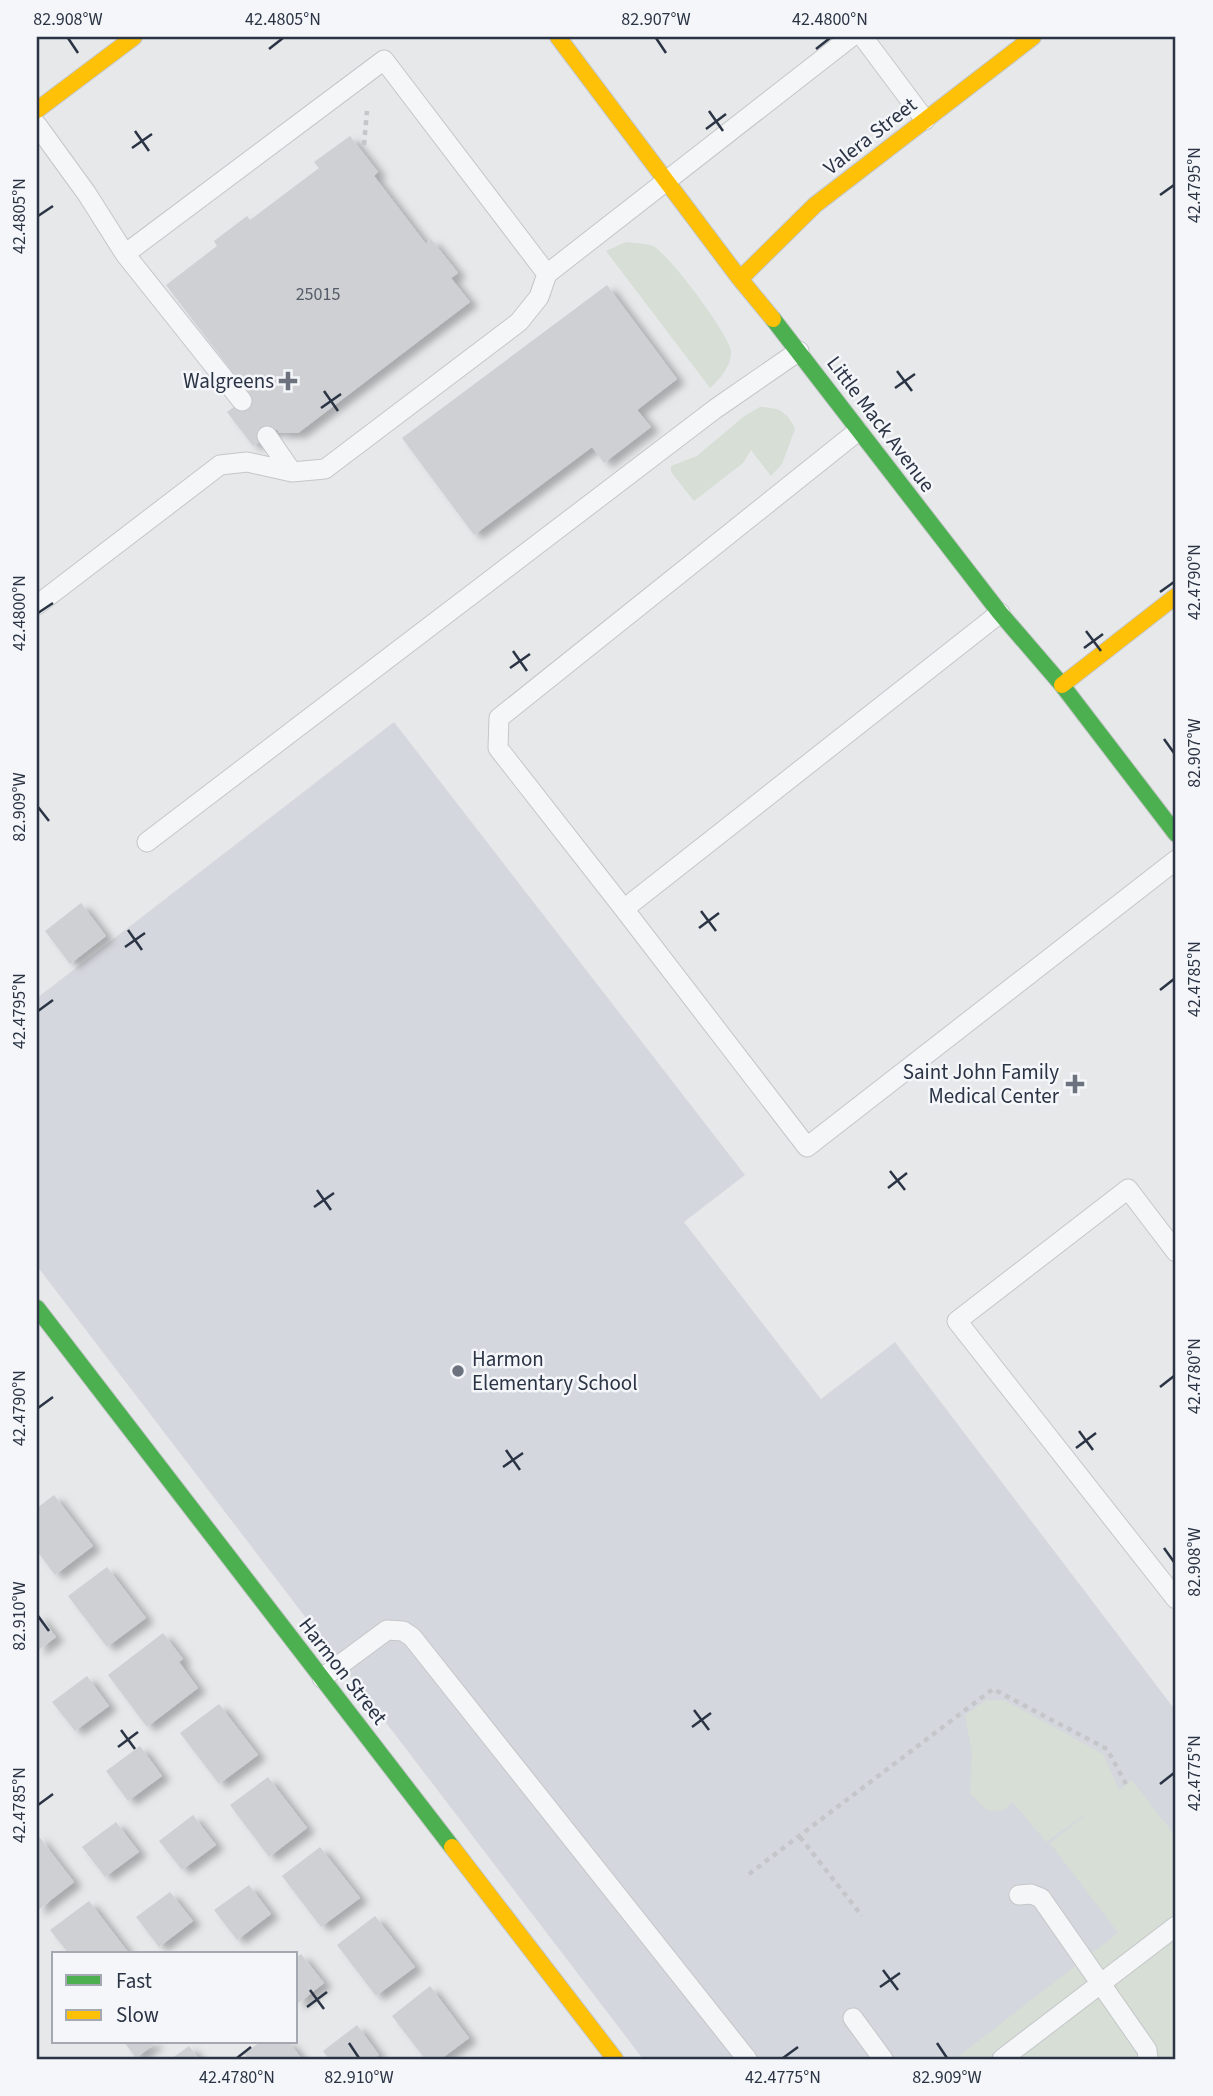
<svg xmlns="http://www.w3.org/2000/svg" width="1213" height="2096" viewBox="0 0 1213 2096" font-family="'Source Sans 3',sans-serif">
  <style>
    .built { fill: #d4d7dd }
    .green { fill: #d6ded6 }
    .building { fill: #ced0d3; filter: url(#shadow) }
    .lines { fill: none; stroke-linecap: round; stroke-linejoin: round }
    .lane-casing { stroke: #c4c6c8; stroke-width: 21 }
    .fast-casing { stroke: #c4c6c8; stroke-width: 18 }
    .slow-casing { stroke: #c4c6c8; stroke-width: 18 }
    .path { stroke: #c5c6ca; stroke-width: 4.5; stroke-dasharray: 5 5; stroke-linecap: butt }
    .lane { stroke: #f5f6f7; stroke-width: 19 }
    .fast { stroke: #4caf50; stroke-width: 16 }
    .slow { stroke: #ffc107; stroke-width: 16 }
    .ticks { fill: none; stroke: #2b3445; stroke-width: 2.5 }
    .poi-dot { fill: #6c737f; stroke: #f4f6f9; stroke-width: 2.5 }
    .labels { text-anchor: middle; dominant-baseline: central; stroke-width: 5; stroke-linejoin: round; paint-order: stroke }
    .number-label { font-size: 18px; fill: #545c69 }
    .street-label { font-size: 21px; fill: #2b3445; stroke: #f4f6f9 }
    .poi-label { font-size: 21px; fill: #2b3445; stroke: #f4f6f9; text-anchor: end }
    .neatline { fill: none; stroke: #2b3445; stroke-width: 2.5 }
    .ticks-label { font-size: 18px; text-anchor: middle; fill: #2b3445 }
  </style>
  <defs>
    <filter id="shadow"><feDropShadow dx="8" dy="4.5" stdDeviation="3.5" flood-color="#0004"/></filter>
  </defs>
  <rect width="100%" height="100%" fill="#e6e8ea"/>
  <path class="built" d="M394,722L745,1175L684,1222L821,1399L895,1342L1176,1711V2059H643L37,1266V998Z"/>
  <path class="green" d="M626,242C634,243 645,243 653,246C668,253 729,334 731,351C732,365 720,379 710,388L606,251Z
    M760,407C779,408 787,411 795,429L782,464L771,476L751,450L743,463L694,501L671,472V466L697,456L743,417Z
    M986,1700H1004L1103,1754L1119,1790L1132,1780L1176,1837V2059H955L1118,1933L1050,1843L1096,1807L1046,1842L1013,1802L1002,1811L987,1810L970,1794L972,1753L965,1715Z"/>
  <path class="building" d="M350,136L378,172L374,176L426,244L431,239L458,273L451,278L470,302L298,433H279L277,429L253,446L227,412L250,395L166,285L217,246L214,241L247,216L250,220L319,168L314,162Z
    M607,285L677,379L637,410L651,427L604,463L592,447L474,535L402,438Z
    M81,903L106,936L70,964L45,931Z
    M54,1495L93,1546L55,1575L37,1551V1508Z
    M107,1567L146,1618L107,1647L68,1596Z
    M37,1612L56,1637L37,1651Z
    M163,1633L183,1659L179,1662L198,1688L147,1727L108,1675Z
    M87,1676L109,1706L75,1731L52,1702Z
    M219,1704L258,1755L219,1784L180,1733Z
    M140,1746L162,1776L128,1801L106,1771Z
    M268,1777L307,1828L269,1857L230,1805Z
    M193,1815L216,1845L182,1870L159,1841Z
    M116,1822L139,1852L105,1877L82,1847Z
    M37,1834L74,1882L37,1911Z
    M320,1847L360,1898L321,1927L282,1876Z
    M249,1885L271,1914L237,1940L214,1910Z
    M170,1892L193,1921L159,1947L136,1917Z
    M89,1901L128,1952L125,1954H69L50,1930Z
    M375,1916L415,1967L376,1996L337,1945Z
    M301,1954L324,1983L296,2005V1958Z
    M430,1986L469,2038L441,2059H425L392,2016Z
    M357,2025L379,2055L374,2059H329L323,2051Z
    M124,2042H157L136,2058Z
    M260,2042H289L301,2058L249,2059L244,2054Z
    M189,2046L199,2059H171Z"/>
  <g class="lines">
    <g class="lane-casing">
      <path id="lane" d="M863,37L925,120
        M37,125L87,194L125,254L384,60L547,274L851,37
        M125,254L242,401
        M858,431L499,718L498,748L624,909L1000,613
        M267,436L292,472L325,469L519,322L539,297L547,274
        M37,605L220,465L247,462L292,472
        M147,842L715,409L799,351
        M624,909L807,1147L1176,860
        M1176,1252L1128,1189L957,1321L1176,1599
        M322,1678L387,1630L403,1631L412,1637L747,2059
        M1019,1895L1031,1894L1041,1898L1147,2050L1148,2059
        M853,2018L883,2059
        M1002,2059L1176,1926"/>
    </g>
    <g class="fast-casing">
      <path id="fast" d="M773,319L1000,613L1062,685L1176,834
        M37,1308L452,1847"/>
    </g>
    <g class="slow-casing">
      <path id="slow" d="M558,37L740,279L773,319
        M37,110L134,37
        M740,279L815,205L1033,37
        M1062,685L1176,596
        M452,1847L615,2059"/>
    </g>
    <path class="path" d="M364,145L367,111
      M800,1837L862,1916
      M749,1874L993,1689L1107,1749L1126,1784"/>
    <use href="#lane" class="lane"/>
    <use href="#fast" class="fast"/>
    <use href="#slow" class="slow"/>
  </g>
  <path class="ticks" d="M68,38L78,53M656,38L666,53M269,49L283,38M816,49L830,38M709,111L723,131M706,129L726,114M135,131L149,151M132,148L152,134M1160,195L1174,185M38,216L53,206M897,371L912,391M895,388L915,374M324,391L338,411M321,408L341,394M1160,592L1174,582M38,613L53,603M1086,631L1101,651M1084,648L1103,634M513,651L527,671M510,668L530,654M1164,739L1174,753M38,807L49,821M701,911L716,931M699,928L719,913M128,930L142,950M125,947L145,933M1160,990L1174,979M38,1011L53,1000M890,1171L905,1190M888,1188L907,1173M317,1190L331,1210M314,1207L334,1193M1160,1387L1174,1376M38,1408L53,1397M1079,1431L1093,1450M1076,1448L1096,1433M506,1450L520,1470M503,1467L523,1453M1164,1548L1174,1562M38,1616L49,1631M694,1710L709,1730M692,1727L711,1713M121,1730L135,1749M118,1747L138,1732M1160,1784L1174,1773M38,1805L53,1794M883,1970L898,1990M880,1987L900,1973M310,1990L324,2009M307,2007L327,1992M349,2043L359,2058M937,2043L947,2058M237,2058L251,2047M783,2058L798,2047"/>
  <g class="poi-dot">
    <path d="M284.5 370.5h7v7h7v7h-7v7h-7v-7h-7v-7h7z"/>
    <path d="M1071.5 1073.5h7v7h7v7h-7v7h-7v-7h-7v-7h7z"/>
    <circle cx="458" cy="1371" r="7"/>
  </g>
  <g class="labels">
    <g class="number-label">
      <text x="318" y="294">25015</text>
    </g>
    <g class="street-label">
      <text transform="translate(870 136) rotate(-38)">Valera Street</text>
      <text transform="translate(881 424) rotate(53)">Little Mack Avenue</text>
      <text transform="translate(343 1671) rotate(52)">Harmon Street</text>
    </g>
    <g class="poi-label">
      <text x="274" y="381">Walgreens</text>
      <text x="1059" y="1072">Saint John Family<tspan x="1059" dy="24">Medical Center</tspan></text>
      <text x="472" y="1359" text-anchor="start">Harmon<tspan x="472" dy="24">Elementary School</tspan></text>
    </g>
  </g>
  <rect width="1213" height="2096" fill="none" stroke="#f4f6f9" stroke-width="77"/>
  <rect x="52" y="1952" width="245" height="91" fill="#f4f6f9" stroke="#a4a8b1" stroke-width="2"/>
  <rect x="66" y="1975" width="35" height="10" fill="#4caf50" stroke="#a4a8b1" stroke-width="2"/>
  <text x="116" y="1988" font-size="21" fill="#2b3445">Fast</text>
  <rect x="66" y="2010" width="35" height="10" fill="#ffc107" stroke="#a4a8b1" stroke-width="2"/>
  <text x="116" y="2022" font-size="21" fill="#2b3445">Slow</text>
  <rect x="38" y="38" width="1136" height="2020" class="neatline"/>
  <g class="ticks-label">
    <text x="68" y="25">82.908°W</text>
    <text x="283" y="25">42.4805°N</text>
    <text x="656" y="25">82.907°W</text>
    <text x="830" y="25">42.4800°N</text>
    <text transform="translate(1194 185) rotate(-90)" y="6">42.4795°N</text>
    <text transform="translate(19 216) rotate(-90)" y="6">42.4805°N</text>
    <text transform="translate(1194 582) rotate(-90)" y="6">42.4790°N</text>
    <text transform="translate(19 613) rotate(-90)" y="6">42.4800°N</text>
    <text transform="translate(1194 753) rotate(-90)" y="6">82.907°W</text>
    <text transform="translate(19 807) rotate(-90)" y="6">82.909°W</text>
    <text transform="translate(1194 979) rotate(-90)" y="6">42.4785°N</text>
    <text transform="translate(19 1011) rotate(-90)" y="6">42.4795°N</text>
    <text transform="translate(1194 1376) rotate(-90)" y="6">42.4780°N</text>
    <text transform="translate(19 1408) rotate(-90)" y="6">42.4790°N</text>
    <text transform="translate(1194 1562) rotate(-90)" y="6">82.908°W</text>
    <text transform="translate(19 1616) rotate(-90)" y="6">82.910°W</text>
    <text transform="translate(1194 1773) rotate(-90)" y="6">42.4775°N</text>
    <text transform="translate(19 1805) rotate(-90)" y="6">42.4785°N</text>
    <text x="237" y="2083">42.4780°N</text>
    <text x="359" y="2083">82.910°W</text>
    <text x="783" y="2083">42.4775°N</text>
    <text x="947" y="2083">82.909°W</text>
  </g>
</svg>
